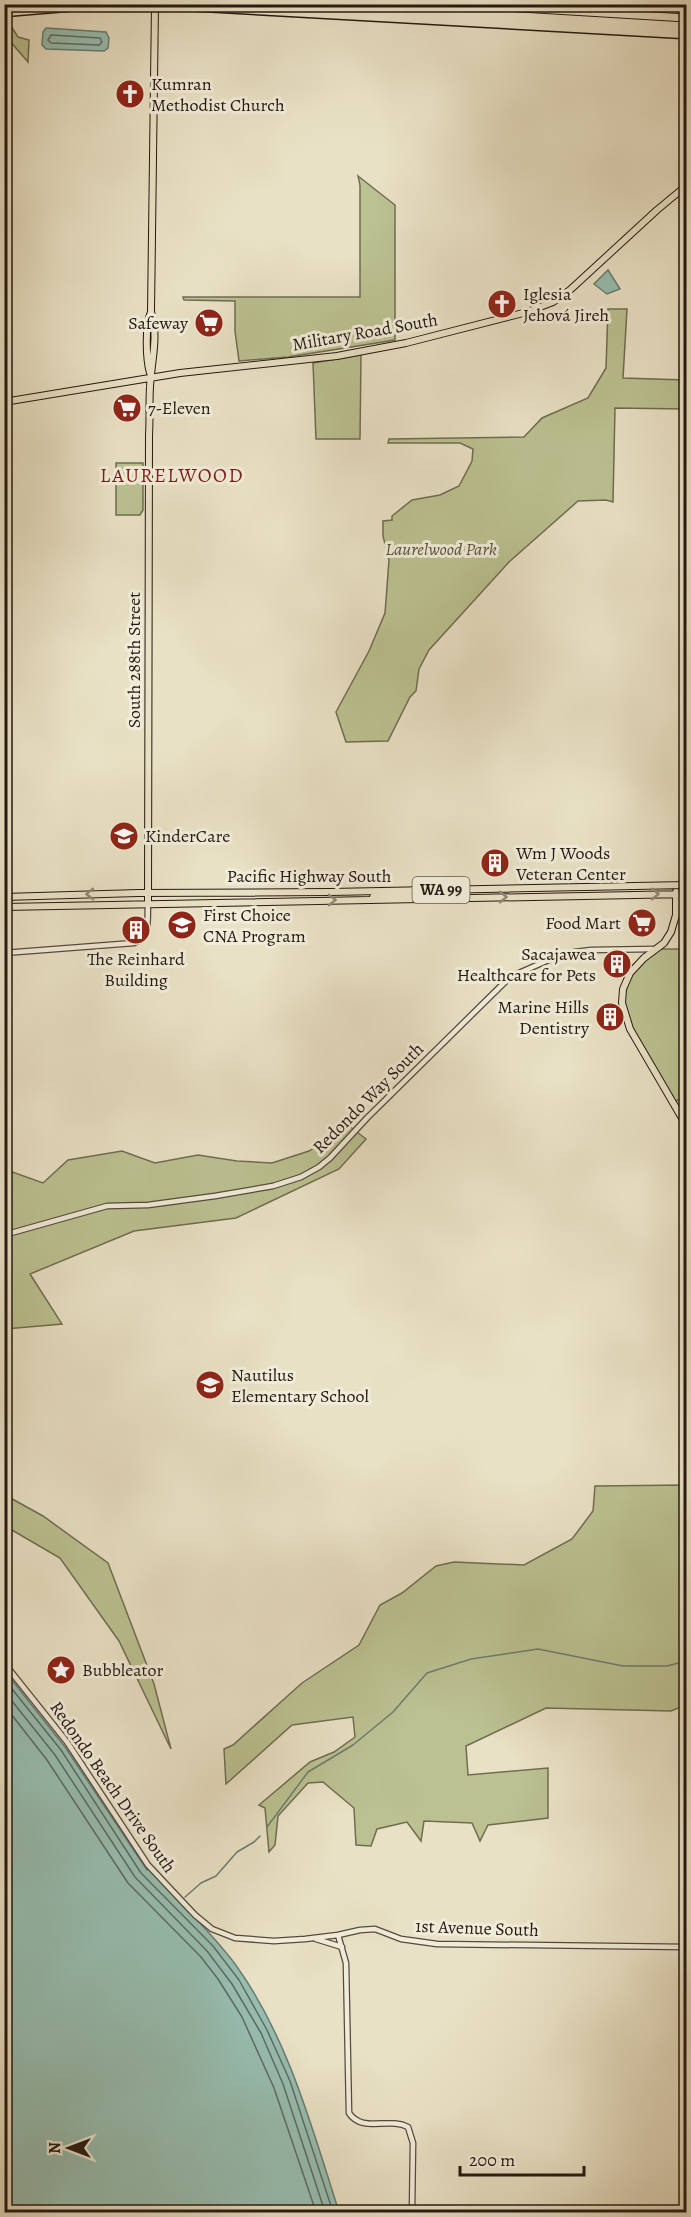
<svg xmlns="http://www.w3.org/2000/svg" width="691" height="2217" viewBox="0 0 691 2217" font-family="Alegreya,serif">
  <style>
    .green { fill: #bbc191; stroke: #6f6c52; stroke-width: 1.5 }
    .water { fill: #97beb1; stroke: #697c71; stroke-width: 1.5 }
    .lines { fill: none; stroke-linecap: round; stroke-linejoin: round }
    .shore { stroke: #5d6b62; stroke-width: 1.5 }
    .stream { stroke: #697c71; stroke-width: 1.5 }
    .minor-casing { stroke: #544a3f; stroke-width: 7 }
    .major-casing { stroke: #231812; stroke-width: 8 }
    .highway-casing { stroke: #231812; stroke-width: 9 }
    .minor { stroke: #f1ecd9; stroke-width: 4.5 }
    .major { stroke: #e9e1c5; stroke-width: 6 }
    .highway { stroke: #e9e1c5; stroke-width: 7 }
    .tram { stroke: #231812; stroke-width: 1.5 }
    .oneway { stroke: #908774 }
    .labels { text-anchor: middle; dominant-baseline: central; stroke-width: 6; stroke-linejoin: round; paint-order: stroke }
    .shield { fill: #f1ecd9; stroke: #61584e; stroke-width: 1.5 }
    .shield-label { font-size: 16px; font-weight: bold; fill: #231812 }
    .poi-label { font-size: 18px; fill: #231812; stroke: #f1ecd9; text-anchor: start }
    .street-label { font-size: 18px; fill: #231812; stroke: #f1ecd9 }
    .park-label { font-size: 18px; font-style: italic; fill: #58533e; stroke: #f1ecd9 }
    .neighbourhood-label { font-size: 20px; letter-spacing: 1.5px; fill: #7a1f14; stroke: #f1ecd9 }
  </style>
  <rect width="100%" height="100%" fill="#e9e1c5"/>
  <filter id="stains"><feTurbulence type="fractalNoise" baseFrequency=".00333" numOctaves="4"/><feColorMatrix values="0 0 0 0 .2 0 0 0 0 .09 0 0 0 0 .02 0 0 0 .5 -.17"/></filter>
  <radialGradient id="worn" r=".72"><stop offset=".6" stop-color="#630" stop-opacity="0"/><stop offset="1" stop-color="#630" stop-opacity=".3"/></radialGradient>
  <path class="green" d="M11,26L18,37L29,40L28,62L9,40L5,42V28Z
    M358,176L395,205V340L288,357L239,361L235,331V301L184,300L183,297H360V185Z
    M608,309H627L623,378L686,380V409L615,408L613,502L606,500L578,501L509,562L429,650L419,669L416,691L410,697L388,741L346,742L336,712L369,651L385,613L389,560L383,536V521L392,520V516L412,500L440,495L459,486L472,461L473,449L460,443H388L389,439L524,437L542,418L588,398L606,368Z
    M361,355L360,439H316L313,363Z
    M116,463H143V510L140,515H116Z
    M655,949H686V1095L673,1103L624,1013L625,983Z
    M348,1125L366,1139L339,1169L236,1218L134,1231L30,1274L62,1324L5,1329L4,1169L43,1183L68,1160L122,1151L155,1163L198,1155L237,1161L272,1163L309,1151Z
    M686,1485V1705L671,1711L546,1708L466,1746L468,1775L548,1768V1818L488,1825L480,1841L472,1823L424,1821L421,1841L407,1822L377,1829L371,1846L356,1845L354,1808L323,1782L308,1783L278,1816L275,1845L269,1852L265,1808L259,1805L310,1762L334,1752L355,1737L353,1717L292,1725L226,1784L224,1749L233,1745L302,1683L359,1645L380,1605L402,1593L436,1566L454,1562L524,1565L572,1539L593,1511L595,1486Z
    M5,1495L43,1516L108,1563L154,1684L171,1749L119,1641L60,1558L5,1526Z"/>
  <path class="water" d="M46,28L106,32L109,38L108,48L104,51L46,49L42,45L43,32Z
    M608,270L620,289L607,294L594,284Z
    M4,1670L65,1747L147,1870L149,1869C177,1901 210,1930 235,1964C288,2037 312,2128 339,2212H5Z"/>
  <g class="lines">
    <path class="shore" d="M51,35L100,38L102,42L99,45L51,43L48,40Z
      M4,1679L61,1750L141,1873L213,1946L239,1980L267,2030L290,2081L333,2212
      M4,1691L55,1755L135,1877L207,1951L232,1984L261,2033L283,2084L325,2212
      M4,1705L47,1760L128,1883L201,1957L218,1979L242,2017L274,2088L316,2212"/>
    <path class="stream" d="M267,1827L308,1772L353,1745L393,1712L427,1673L471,1659L538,1649L623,1666H667L686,1661
      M185,1897L201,1883L216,1876L237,1852L254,1842L260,1836"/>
    <g class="minor-casing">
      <path id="minor" d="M4,953L134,943C151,936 147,919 148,904
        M4,1235L107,1206L148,1205L215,1196L273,1186L301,1177L319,1167L330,1158L367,1118L510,977L553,958L575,952L591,950L655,949
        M4,1663L67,1742L148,1865L195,1915L212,1929L235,1938L274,1941L305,1939L338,1935L360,1930L375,1929L401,1939L437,1944L686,1947
        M338,1935L346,1963L349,2113C362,2133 389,2117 408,2127L413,2143L412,2212
        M316,1939L342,1947"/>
    </g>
    <g class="major-casing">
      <path id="major" d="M150,373C146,359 145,325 151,312
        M4,402L180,373L337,356L406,343L527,312L553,302L570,290L657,210L686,186
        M676,892V915L671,932L664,943L644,958L630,973L623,989L622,1003L630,1029L686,1125
        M4,897L138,893L330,892L686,885
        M373,897L409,895L413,893V890
        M423,899L427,894L464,892
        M148,904L149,435C150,419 149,403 150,387C151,362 159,336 151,312L155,4
        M4,907L686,894"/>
    </g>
    <g class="highway-casing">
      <path id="highway" d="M456,4L686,18"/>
    </g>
    <use href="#minor" class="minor"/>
    <use href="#major" class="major"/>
    <use href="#highway" class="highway"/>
    <path class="tram" d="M4,17L88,10H171L686,39"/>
  </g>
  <defs><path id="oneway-chevron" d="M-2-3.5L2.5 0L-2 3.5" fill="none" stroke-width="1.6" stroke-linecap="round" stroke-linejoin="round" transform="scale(1.5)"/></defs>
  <g class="oneway">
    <use href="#oneway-chevron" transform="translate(90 894) rotate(179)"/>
    <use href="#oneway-chevron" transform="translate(655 894) rotate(-1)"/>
    <use href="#oneway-chevron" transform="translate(503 897) rotate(-1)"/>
    <use href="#oneway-chevron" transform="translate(332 900) rotate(-1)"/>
  </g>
  <defs>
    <g id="church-disc" transform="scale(1.5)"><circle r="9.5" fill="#8f2418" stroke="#f1ecd9"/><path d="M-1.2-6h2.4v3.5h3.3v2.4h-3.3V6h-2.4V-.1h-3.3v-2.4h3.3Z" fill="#fff"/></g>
    <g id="supermarket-disc" transform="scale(1.5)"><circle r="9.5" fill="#8f2418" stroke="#f1ecd9"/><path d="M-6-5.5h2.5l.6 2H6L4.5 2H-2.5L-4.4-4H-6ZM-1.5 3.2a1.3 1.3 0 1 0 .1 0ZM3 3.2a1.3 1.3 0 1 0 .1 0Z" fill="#fff"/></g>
    <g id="school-disc" transform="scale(1.5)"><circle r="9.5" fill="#8f2418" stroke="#f1ecd9"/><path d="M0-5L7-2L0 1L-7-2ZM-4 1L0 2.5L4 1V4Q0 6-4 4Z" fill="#fff"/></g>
    <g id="building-disc" transform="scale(1.5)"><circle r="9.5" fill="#8f2418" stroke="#f1ecd9"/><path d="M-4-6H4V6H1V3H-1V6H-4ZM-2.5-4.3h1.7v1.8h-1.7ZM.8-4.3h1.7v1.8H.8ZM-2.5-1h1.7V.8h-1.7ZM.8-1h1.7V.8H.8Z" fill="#fff"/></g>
    <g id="sight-disc" transform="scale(1.5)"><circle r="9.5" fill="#8f2418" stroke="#f1ecd9"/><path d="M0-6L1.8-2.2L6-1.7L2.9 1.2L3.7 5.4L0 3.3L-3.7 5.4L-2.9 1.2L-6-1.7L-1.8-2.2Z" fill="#fff"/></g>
  </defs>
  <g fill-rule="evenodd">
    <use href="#church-disc" x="130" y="94"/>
    <use href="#church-disc" x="502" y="304"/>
    <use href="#supermarket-disc" x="209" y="323"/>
    <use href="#supermarket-disc" x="127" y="408"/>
    <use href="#school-disc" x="124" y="836"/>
    <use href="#building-disc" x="495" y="863"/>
    <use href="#supermarket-disc" x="642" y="923"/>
    <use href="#school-disc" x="182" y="925"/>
    <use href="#building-disc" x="136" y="930"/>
    <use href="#building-disc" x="617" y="964"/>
    <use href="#building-disc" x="610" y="1017"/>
    <use href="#school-disc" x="210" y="1385"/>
    <use href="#sight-disc" x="61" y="1670"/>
  </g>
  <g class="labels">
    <rect class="shield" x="412.5" y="877" width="57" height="26" rx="4.5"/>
    <g class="shield-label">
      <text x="441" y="890">WA 99</text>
    </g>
    <g class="poi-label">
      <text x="151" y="84">Kumran<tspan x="151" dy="21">Methodist Church</tspan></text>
      <text x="523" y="294">Iglesia<tspan x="523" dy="21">Jehová Jireh</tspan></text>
      <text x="188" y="323" text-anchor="end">Safeway</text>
      <text x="148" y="408">7-Eleven</text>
      <text x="145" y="836">KinderCare</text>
      <text x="516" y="853">Wm J Woods<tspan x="516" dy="21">Veteran Center</tspan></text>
      <text x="203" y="915">First Choice<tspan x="203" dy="21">CNA Program</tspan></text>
      <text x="621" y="923" text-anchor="end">Food Mart</text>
      <text x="596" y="954" text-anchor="end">Sacajawea<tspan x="596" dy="21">Healthcare for Pets</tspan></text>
      <text x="136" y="959" text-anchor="middle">The Reinhard<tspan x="136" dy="21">Building</tspan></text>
      <text x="589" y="1007" text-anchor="end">Marine Hills<tspan x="589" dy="21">Dentistry</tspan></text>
      <text x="231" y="1375">Nautilus<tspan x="231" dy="21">Elementary School</tspan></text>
      <text x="82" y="1670">Bubbleator</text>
    </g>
    <g class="street-label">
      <text transform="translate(365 332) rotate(-10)">Military Road South</text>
      <text transform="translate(134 660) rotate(-90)">South 288th Street</text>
      <text x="309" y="876">Pacific Highway South</text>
      <text transform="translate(368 1098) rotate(-45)">Redondo Way South</text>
      <text transform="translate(113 1787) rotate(55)">Redondo Beach Drive South</text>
      <text transform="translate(477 1928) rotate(2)">1st Avenue South</text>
    </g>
    <g class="park-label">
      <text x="441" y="549">Laurelwood Park</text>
    </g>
    <g class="neighbourhood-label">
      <text x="172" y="475">LAURELWOOD</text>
    </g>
  </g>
  <rect width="691" height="2217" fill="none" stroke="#e9e1c5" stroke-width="24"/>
  <rect x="6" y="6" width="679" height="2205" fill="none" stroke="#231812" stroke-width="3"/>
  <rect x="12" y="12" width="667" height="2193" fill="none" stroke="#231812" stroke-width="1.5"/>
  <g transform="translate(69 2148) rotate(270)" stroke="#f1ecd9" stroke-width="4.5" paint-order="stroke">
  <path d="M0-4.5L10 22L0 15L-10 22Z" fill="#231812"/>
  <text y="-9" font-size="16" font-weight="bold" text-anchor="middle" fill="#231812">N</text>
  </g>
  <path d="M460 2166v9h124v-9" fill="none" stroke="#231812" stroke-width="3"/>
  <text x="469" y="2166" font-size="18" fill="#231812" stroke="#f1ecd9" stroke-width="4.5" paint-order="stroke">200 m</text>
  <rect width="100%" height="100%" filter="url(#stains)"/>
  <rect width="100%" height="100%" fill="url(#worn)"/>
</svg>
